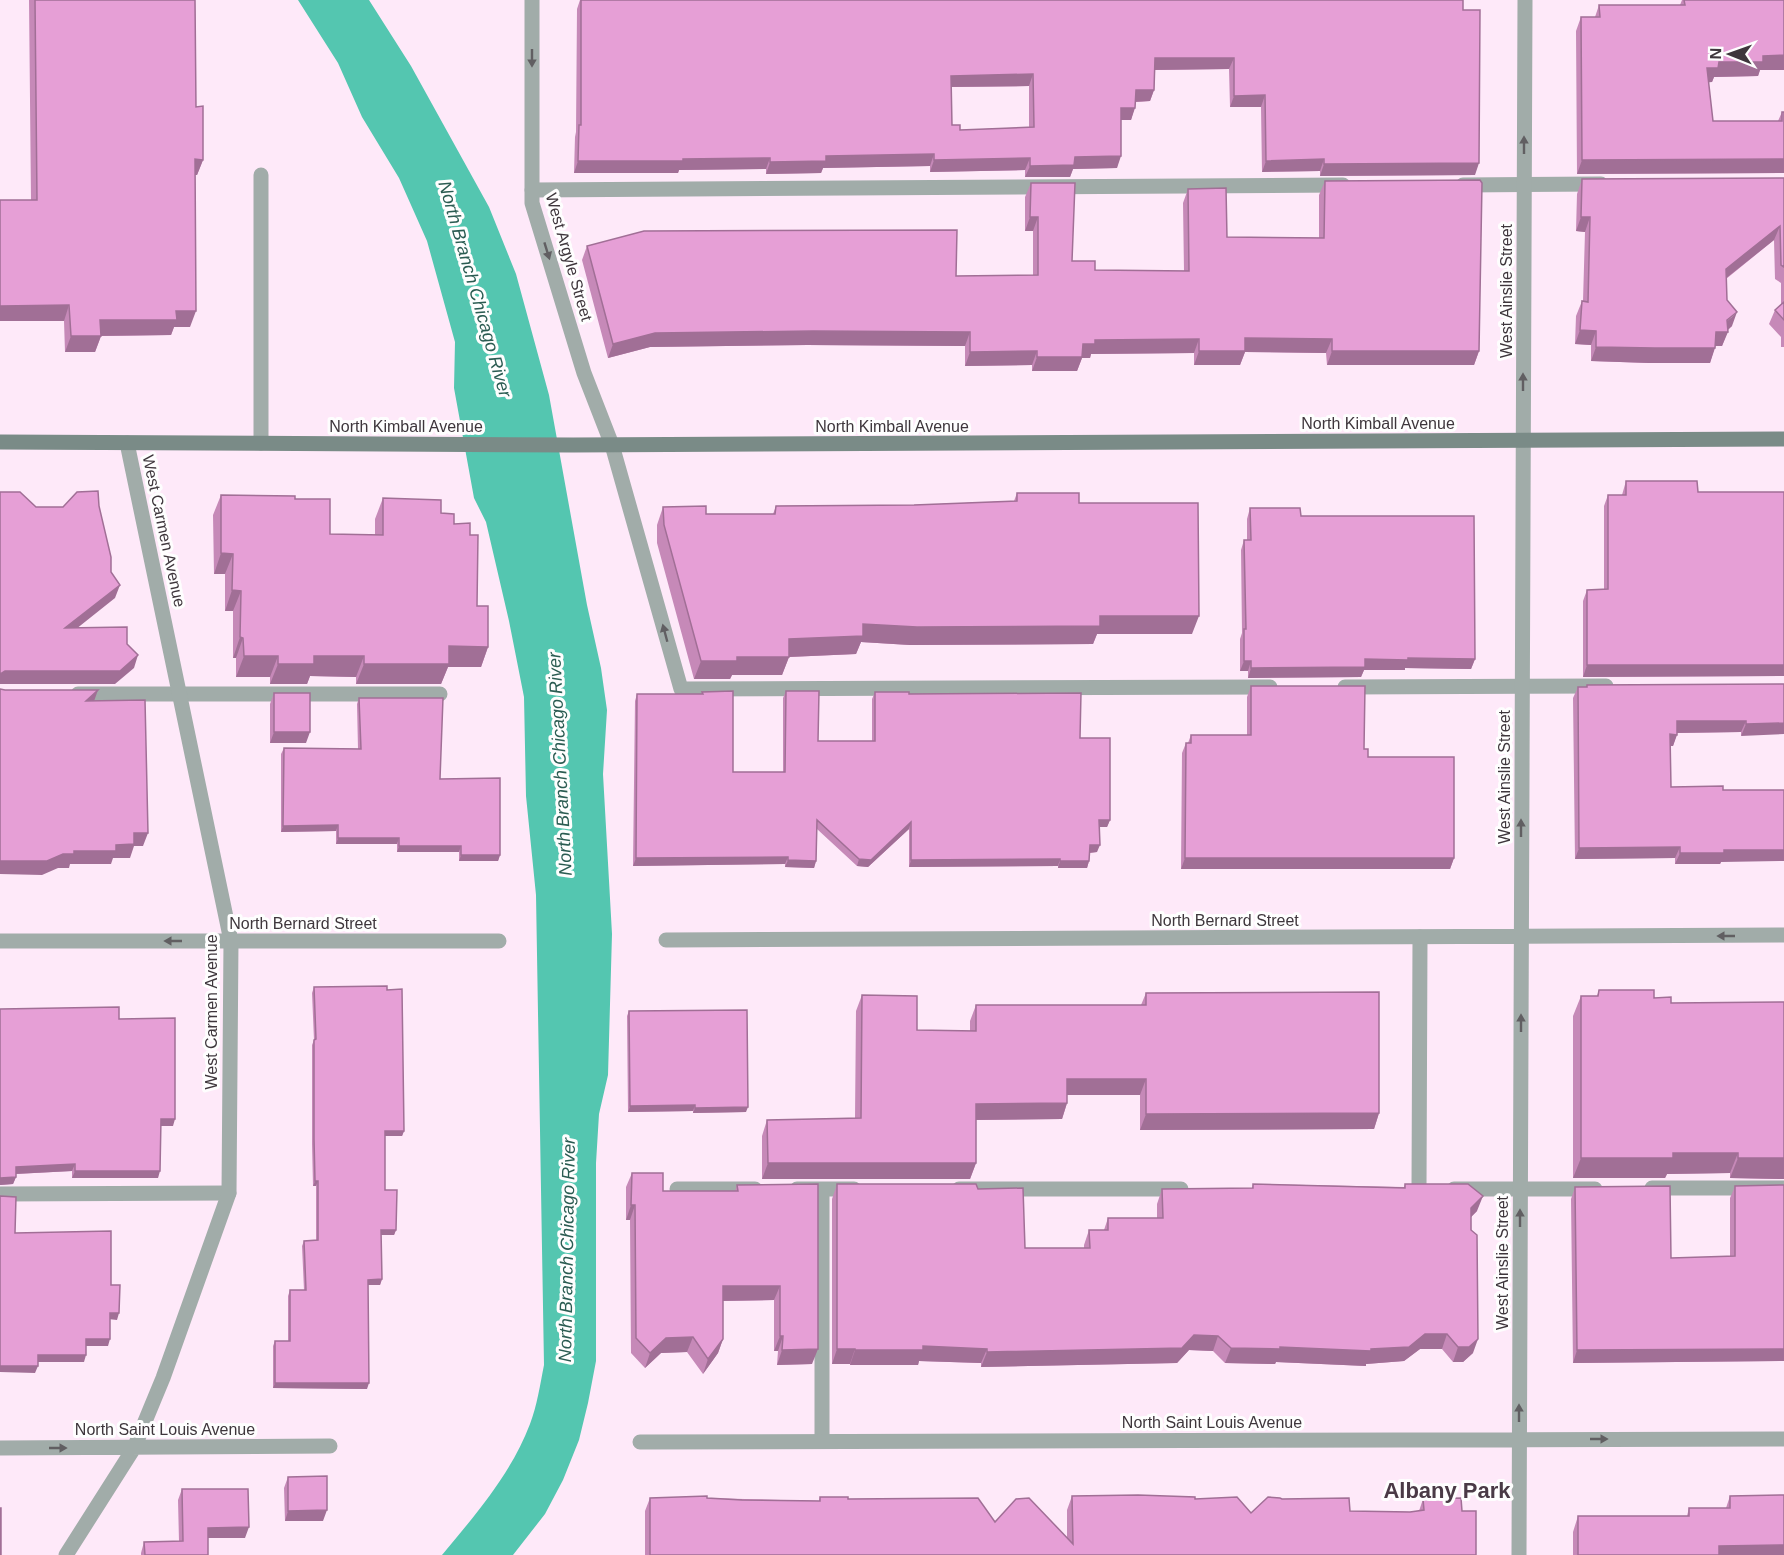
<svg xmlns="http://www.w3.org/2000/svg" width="1784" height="1555" viewBox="0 0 1784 1555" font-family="Arial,sans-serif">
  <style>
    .water { fill: #54c6b0 }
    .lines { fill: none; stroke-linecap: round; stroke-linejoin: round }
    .lane { stroke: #a1aca9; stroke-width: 15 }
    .street { stroke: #a1aca9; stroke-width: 15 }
    .secondary { stroke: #7a8b87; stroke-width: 15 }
    .wall { fill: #c689b8; fill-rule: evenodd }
    .shaded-wall { fill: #a16f96 }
    .building { fill: #e69fd6; stroke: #a16f96; stroke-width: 1.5; fill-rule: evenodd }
    .oneway { fill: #615f62 }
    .labels { text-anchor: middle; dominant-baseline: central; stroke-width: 6; stroke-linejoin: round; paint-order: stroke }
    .street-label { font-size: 16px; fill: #3e363c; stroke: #fefefe }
    .water-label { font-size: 18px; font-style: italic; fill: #2b5c52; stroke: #fefefe }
    .district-label { font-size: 22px; font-weight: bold; fill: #4a3a46; stroke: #fefefe }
  </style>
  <rect width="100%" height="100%" fill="#fee9f9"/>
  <path class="water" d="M298,0H369L411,66L489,207L516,274L549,395L587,605L601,668L607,710L603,774L612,934L608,1075L599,1114L596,1163V1361L588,1403L579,1440L563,1480L545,1514L513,1555H442C476,1514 511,1474 530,1424C537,1406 540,1385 544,1365L536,895L526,796L524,697L509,621L486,522L474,498L454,388L455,342L427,241L399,178L362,117L338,63Z"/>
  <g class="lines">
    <path class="lane" d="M1463,185L1601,184
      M532,190L1343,185
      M261,443V175
      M612,445L681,689L1270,687
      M1345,687L1606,686
      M78,694H440
      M1652,1188H1784
      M677,1189H755
      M797,1189H854
      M959,1189H1181
      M1419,1189L1420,937
      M1454,1189H1595
      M0,1194L229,1193
      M822,1441V1189"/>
    <path class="street" d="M532,0V203L584,373L612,445
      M666,940L1784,935
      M0,941H499
      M640,1442L1784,1439
      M0,1448L330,1446
      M66,1555L134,1448L163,1378L229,1193L231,941L127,443
      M1519,1555L1525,0"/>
    <path class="secondary" d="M0,442L573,445L1784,439"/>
  </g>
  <path class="wall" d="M29,0H195L196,107L203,160L197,175H195L190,327H174L171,335L101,336L95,352H65L64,321H0V200H31Z
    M580,0H1463V10L1475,175L1320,176V171L1262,172L1261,107H1230L1229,69L1155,70L1154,90L1150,101L1136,102L1131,120H1121L1117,168L1073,169L1070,177H1025V170L930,172V166L823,168L821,173L766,174V169L679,170L678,173H574L575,137L576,132L577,9ZM1029,86V127L960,130L952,125L951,87Z
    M1682,0H1784V70H1760L1758,76L1714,77L1712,82H1708L1713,121H1778L1782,112H1784V173L1577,174L1576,31L1581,17H1595L1599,5H1680Z
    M1784,178V347H1781V337L1769,324L1775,310L1781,305V283L1775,279L1774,240L1726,279L1727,300L1732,326L1728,330L1722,346H1715L1710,363H1649L1591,361V345L1575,344L1576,316L1582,301H1583L1585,232L1576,231L1577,194L1582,179Z
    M1325,181L1479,351L1474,365H1327L1326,353L1245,352L1240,365H1194V353L1091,354L1090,358H1082L1077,371H1032V365L965,366V346L807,345L650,347L608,358L582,260L587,246L956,276L1033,275V231H1025V197L1031,183L1072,261L1095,270L1184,271L1183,203L1188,189L1227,237L1319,238V195Z
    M1626,481L1698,492H1784V676L1583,677V601L1587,590L1604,589V506L1608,495H1622Z
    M1017,493L1079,503L1192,634H1097L1093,644L910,645L861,642L856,654L789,657L782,675H732L730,679H694L657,543V525L663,507L706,514H773L776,506L914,505L1014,501Z
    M221,495L295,499L330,534L375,535V519L383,498L441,513L454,524L470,535L477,606L488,647L481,667H448L441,684H356V677L310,676L307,684H270V677H236V658H233V611H225V574H214L213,515Z
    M1250,508L1301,516L1475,659L1471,669L1405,668V670H1364L1361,677L1248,678V671H1240V639L1242,633L1241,550L1244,540H1247V519Z
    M1784,684L1741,736V732L1677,733L1673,746H1670L1671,787L1721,862L1720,864H1675V858L1575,859L1573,698L1578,687H1587V685Z
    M1251,686L1364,749L1368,757L1454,858L1450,869H1181L1182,753L1186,743H1188L1191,735H1247V697Z
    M786,691L818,741H872V699L875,692L909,694L1080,738L1110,820L1107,827H1099L1097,852L1090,853L1089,861L1087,868H1058V866L909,867V829L868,867L857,866L817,829L816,861L814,868L785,867V864L633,866L635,701L637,694H701L702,692L733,772H783V698Z
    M274,693L306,743H270V704Z
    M359,698L440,779L500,855L498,861H459V852H397V844H336V831L281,832V754L284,748L358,749L357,704Z
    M314,987L404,1131L402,1136H385V1190L396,1230L394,1235H381L382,1279L380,1285H368L367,1389L273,1388V1346L275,1341H288V1296L290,1290H304L302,1246L304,1241H316V1186H313L312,1144V1045L314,1040L312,993Z
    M1599,990L1654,998L1671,1003L1784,1179L1730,1178V1173L1667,1174L1665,1178H1573V1016L1581,996H1597Z
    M1146,993L1379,1113L1374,1129L1140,1130V1095H1067V1103L1062,1119L976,1120V1163L970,1179H762V1136L767,1120L855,1118L856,1011L862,995L917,1030L970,1031V1021L976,1005H1141Z
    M629,1011L746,1112L693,1113V1111L628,1112L627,1016Z
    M119,1019L173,1126H161L158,1178H72V1171L16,1174V1177L13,1184L0,1185Z
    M632,1173L663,1191H735L737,1185L812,1364L777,1365L778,1351H774V1300L723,1301V1339L718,1353L703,1374L687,1352L661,1353L645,1368L631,1353L630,1220H626V1187Z
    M837,1184L978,1189L1025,1248H1084V1245L1089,1230H1104L1108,1218H1157V1204L1162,1189L1252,1188L1253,1184L1404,1187L1405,1184L1477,1211L1471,1217L1473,1353L1463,1362H1453L1442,1349H1420L1404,1361L1366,1364V1366L1276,1362L1275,1364L1225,1363L1213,1351L1189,1350L1177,1363L981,1367V1363L919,1361L918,1365H850V1364H832V1199Z
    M1735,1186L1784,1361L1573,1363L1571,1199L1575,1187L1671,1258L1730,1257V1198Z
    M288,1477L323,1521H285L284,1488Z
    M182,1489L245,1538H208V1555H141V1553L144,1542L179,1541L178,1500Z
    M1072,1496L1195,1499L1251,1513L1282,1499L1350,1511L1410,1512L1419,1511L1423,1499L1462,1511L1476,1555H645V1511L650,1498H707L819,1501L820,1497L848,1499L995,1522L1067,1538V1510Z
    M1730,1496L1784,1555H1573V1532L1578,1516H1687L1689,1508H1726Z"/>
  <path class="shaded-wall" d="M1784,55V70H1760L1758,76L1714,77L1712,82L1702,83L1707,68L1719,62L1763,56Z
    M1155,58H1234L1229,69L1150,70Z
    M1033,74L1029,86L947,87L951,76Z
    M1136,90H1154L1150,101L1132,102Z
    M1265,95L1261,107H1230L1234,96Z
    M1121,108H1135L1131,120H1117Z
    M934,154L930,166L823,168L821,173L766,174L770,162L826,156Z
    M1121,156L1117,168L1073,169L1070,177H1025L1030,166L1075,157Z
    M770,158L766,169L679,170L678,173H574L578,161Z
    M1030,158L1025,170L930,172L934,160Z
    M195,159L203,160L197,175H189Z
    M1324,159L1320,171L1262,172L1266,161Z
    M1784,159V173L1577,174L1582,160Z
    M1479,163L1475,175L1320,176L1324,164Z
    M1030,217H1038L1033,231H1025Z
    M1581,217H1590L1585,232L1576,231Z
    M1780,226L1774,240L1720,283L1726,269Z
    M69,305L64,321H0V306Z
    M176,311H196L190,327H174L171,335L94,336L100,320Z
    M1737,312L1732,326L1725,332H1728L1722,346H1710L1716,332Z
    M1580,330L1596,331L1591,345L1575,344Z
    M813,331L970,332L965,346L807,345L650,347L608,358L613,344L655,333Z
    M71,336H101L95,352H65Z
    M1245,338L1332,339L1326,353L1245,352L1240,365H1194L1199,351Z
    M1199,339L1194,353L1091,354L1090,358H1082L1077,371H1032L1037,357L1095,340Z
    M1596,347L1715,348L1710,363H1649L1591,361Z
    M1037,351L1032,365L965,366L970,352Z
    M1332,351H1479L1474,365H1327Z
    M221,553L233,554L225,574H214Z
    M120,585L115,598L61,641L65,628Z
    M232,590L241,591L233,611H225Z
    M1100,616H1199L1192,634H1097L1093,644L910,645L861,642L856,654L788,657H789L782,675H732L730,679H694L701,661L737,657L789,639L863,624Z
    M240,637L243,638L236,658H233Z
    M449,646L488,647L481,667H448L441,684H356L364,664Z
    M138,655L134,668L115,684H0V674L5,671Z
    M244,656H278L270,677H236Z
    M314,656H364L356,677L310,676L307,684H270L278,664Z
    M1408,658L1475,659L1471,669L1405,668V670H1364L1361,677L1248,678L1251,668L1365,659Z
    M1244,661H1251L1248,671H1240Z
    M1587,665H1784V676L1583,677Z
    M98,690L93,704L86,701Z
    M1677,721H1746L1741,732L1673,733Z
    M1784,723V734L1741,736L1746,724Z
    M274,732H310L306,743H270Z
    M1670,734L1677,735L1673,746H1666Z
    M1099,820H1110L1107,827H1097Z
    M911,822L909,829L868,867L857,866L859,859Z
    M338,825L336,831L281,832L283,826Z
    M134,833H148L143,846H134L130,858H113L111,864H70L69,868H58L42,875L0,874V861L63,854L74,851L116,845Z
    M338,838H399L397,844H336Z
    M1090,845H1100L1097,852L1087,853Z
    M399,846H461L459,852H397Z
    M1680,847L1675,858L1575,859L1579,848Z
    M1724,850H1784V861L1721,862L1720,864H1675L1680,853Z
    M461,855H500L498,861H459Z
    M788,857L785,864L633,866L636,858Z
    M1185,858H1454L1450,869H1181Z
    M1060,859L1058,866L909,867L911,860Z
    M788,860L816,861L814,868L785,867Z
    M1060,861H1089L1087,868H1058Z
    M1067,1079H1146L1140,1095H1061Z
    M1067,1103L1062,1119L971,1120L976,1104Z
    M695,1105L693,1111L628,1112L630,1106Z
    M748,1107L746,1112L693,1113L695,1108Z
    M1379,1113L1374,1129L1140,1130L1146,1114Z
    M161,1119H175L173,1126H158Z
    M385,1131H404L402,1136H383Z
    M1673,1153H1738L1730,1173L1667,1174L1665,1178H1573L1581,1158Z
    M1738,1158H1784V1179L1730,1178Z
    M768,1163H976L970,1179H762Z
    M75,1164L72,1171L14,1174L16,1167Z
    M75,1171H160L158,1178H72Z
    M16,1177L13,1184L0,1185V1178Z
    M315,1181H318L316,1186H313Z
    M1483,1196L1477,1211L1465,1223L1471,1208Z
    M631,1205H635L630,1220H626Z
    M381,1230H396L394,1235H379Z
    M382,1279L380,1285H366L368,1280Z
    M723,1286H780L774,1300L718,1301Z
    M110,1313H119L117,1320L108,1319Z
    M1425,1334H1447L1442,1349H1420L1404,1361L1366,1364V1366L1276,1362L1275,1364L1225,1363L1231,1348L1280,1347L1371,1349Z
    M1194,1335L1218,1336L1213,1351L1189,1350L1177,1363L981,1367L987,1352Z
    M780,1336H783L778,1351H774Z
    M693,1337L687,1352L661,1353L645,1368L650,1353L666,1338Z
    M86,1339H110L108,1346H84Z
    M723,1339L718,1353L703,1374L708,1359Z
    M1478,1339L1473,1353L1463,1362H1453L1458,1347Z
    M923,1346L987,1349L981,1363L919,1361L918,1365H850L855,1350Z
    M818,1349L812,1364L777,1365L782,1350Z
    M837,1349H855L850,1364H832Z
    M1784,1349V1361L1573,1363L1577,1350Z
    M38,1355H86L84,1362H35Z
    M0,1366H38L35,1373L0,1372Z
    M275,1383H369L367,1389L273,1388Z
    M327,1510L323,1521H285L288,1511Z
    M249,1527L245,1538H204L208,1528Z
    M1784,1545V1555H1715L1719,1546Z"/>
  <path class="building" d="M35,0H195L196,107L203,106V160L195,159L196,311H176L177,320H100L101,336H71L69,305L0,306V200H37Z
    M581,0H1463V10H1480L1479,163L1324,164V159L1266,161L1265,95L1234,96V58H1155L1154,90H1136L1135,108H1121V156L1075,157L1074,165L1030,166V158L934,160V154L826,156V161L770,162V158L683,159V161H578L579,125H581ZM1033,74L1034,127L960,130V125H952L951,76Z
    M1684,0H1784V55L1763,56V62H1719L1718,68H1707L1713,121H1782V112H1784V159L1582,160L1581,17H1600L1599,5H1685Z
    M1784,178V267L1781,265L1780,226L1726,269L1727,300L1737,312L1727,320L1728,332H1716L1715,348H1655L1596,347V331L1580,330L1582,301L1588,302L1590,217H1581L1582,179Z
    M1480,180L1482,183L1479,351H1332V339L1245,338V351H1199V339L1095,340V344H1083L1082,357H1037V351L970,352V332L813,331L655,333L613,344L587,246L644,231L957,230L956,276L1038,275V217H1030L1031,183H1075L1072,261H1095V270L1189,271L1188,189L1226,188L1227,237L1324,238L1325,181Z
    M1784,302V320L1775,310Z
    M1626,481H1697L1698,492H1784V665H1587V590L1608,589V495H1626Z
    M98,491L99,506L111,557V572L120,585L65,628L127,627V644L138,655L120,671H5L0,674V492H20L36,507H63L77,492Z
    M1017,493H1079V503H1198L1199,616H1100V626L917,627L863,624V636L789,639V657H737V661H701L664,525L663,507L706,506V514H775L776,506L914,505L1017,501Z
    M221,495L295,496V499H330V534L383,535V498L441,500V513L454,514V524L470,523V535H478L477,606H488V647L449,646V664H364V656H314V664H278V656H244L243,638L240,637L241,591L232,590L233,554L221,553Z
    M1250,508H1300L1301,516H1474L1475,659L1408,658V660L1365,659V667L1251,668V661H1244V629H1246L1244,540H1251Z
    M1784,684V723L1746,724V721H1677V735L1670,734L1671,787L1723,786V790H1784V850H1724V853H1680V847L1579,848L1578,687H1587V685Z
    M1251,686H1365L1364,749H1368V757H1454V858H1185L1186,743H1191V735H1251Z
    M0,689L5,690H98L86,701L145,700L148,833H134V844L116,845V851H74V854H63L47,861H0Z
    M733,691V772H785L786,691H819L818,741H875V692H909V694L1081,693L1080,738H1110V820H1099L1100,845H1090L1089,861H1060V859L911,860V822L871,860L859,859L817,820L816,861L788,860V857L636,858L637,694H703L702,692Z
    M274,693H310V732H274Z
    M359,698H443L440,779L500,778V855H461V846H399V838H338V825L283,826L284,748L361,749Z
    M387,986V990L402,989L404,1131H385V1190H397L396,1230H381L382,1279L368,1280L369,1383H275V1341H290V1290H306L304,1241L318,1240V1181H315L314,1139V1040L316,1039L314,987Z
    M1599,990H1654V998L1671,997V1003L1784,1002V1158H1738V1153H1673V1158H1581V996H1598Z
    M1379,992V1113L1146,1114V1079H1067V1103L976,1104V1163H768L767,1120L861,1118L862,995L917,996V1030L976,1031V1005H1146V993Z
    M119,1007V1019L175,1018V1119H161L160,1171H75V1164L16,1167V1177L0,1178V1009Z
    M747,1010L748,1107L695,1108V1105L630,1106L629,1011Z
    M632,1173H663V1191H738L737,1185L818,1184V1349L782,1350L783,1336H780V1286H723V1339L708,1359L693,1337L666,1338L650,1353L636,1338L635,1205H631Z
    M837,1184H976L978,1189L1023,1188L1025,1248H1090L1089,1230H1108V1218H1163L1162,1189L1253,1188V1184L1405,1188V1184H1468L1483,1196L1471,1208V1230L1477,1235L1478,1339L1469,1347H1458L1447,1334H1425L1409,1347L1371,1349V1351L1280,1347V1349L1231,1348L1218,1336L1194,1335L1182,1348L987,1352V1349L923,1346V1350H855V1349H837Z
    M1784,1185V1349L1577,1350L1575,1187L1670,1186L1671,1258L1735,1256V1186Z
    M0,1196L16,1197L15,1233L111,1231V1285H120L119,1313H110V1339H86V1355H38V1366H0Z
    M327,1476V1510L288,1511V1477Z
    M182,1489H248L249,1527L208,1528V1555H145L144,1542L183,1541Z
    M1138,1495L1195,1497V1499L1237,1497L1251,1513L1268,1497L1280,1498L1282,1499L1349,1498L1350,1511L1410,1512L1424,1510L1423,1499L1461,1498L1462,1511H1476V1555H650V1498L707,1496V1498L742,1500L820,1501V1497H848V1499L978,1498L995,1522L1016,1499L1029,1498L1073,1544L1072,1496Z
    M1784,1495V1545L1719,1546V1555H1578V1516H1689V1508H1730V1496Z
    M0,1508H1V1555H0Z"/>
  <defs><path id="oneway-solid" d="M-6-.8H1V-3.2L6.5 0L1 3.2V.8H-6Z" transform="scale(1.5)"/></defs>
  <g class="oneway">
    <use href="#oneway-solid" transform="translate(532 58) rotate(90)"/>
    <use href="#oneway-solid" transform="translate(1524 145) rotate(-90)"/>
    <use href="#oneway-solid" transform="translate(547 251) rotate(73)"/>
    <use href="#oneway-solid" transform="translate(1523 382) rotate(-90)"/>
    <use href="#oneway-solid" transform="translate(665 633) rotate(-105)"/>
    <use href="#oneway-solid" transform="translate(1521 828) rotate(-90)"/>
    <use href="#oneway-solid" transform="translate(1726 936) rotate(180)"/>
    <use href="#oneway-solid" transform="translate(173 941) rotate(-180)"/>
    <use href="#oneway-solid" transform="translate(1521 1023) rotate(-90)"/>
    <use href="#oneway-solid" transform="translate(1520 1218) rotate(-90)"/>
    <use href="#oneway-solid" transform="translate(1519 1413) rotate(-90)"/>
    <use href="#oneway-solid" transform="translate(1599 1439)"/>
    <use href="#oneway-solid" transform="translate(58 1448)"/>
  </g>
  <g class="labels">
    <g class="street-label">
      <text transform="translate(569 257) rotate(74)">West Argyle Street</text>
      <text transform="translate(1506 291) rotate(-90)">West Ainslie Street</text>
      <text x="1378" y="423">North Kimball Avenue</text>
      <text x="406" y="426">North Kimball Avenue</text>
      <text x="892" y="426">North Kimball Avenue</text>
      <text transform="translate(164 531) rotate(78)">West Carmen Avenue</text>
      <text transform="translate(1504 777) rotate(-90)">West Ainslie Street</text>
      <text x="1225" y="920">North Bernard Street</text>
      <text x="303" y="923">North Bernard Street</text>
      <text transform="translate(211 1012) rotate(-90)">West Carmen Avenue</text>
      <text transform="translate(1502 1263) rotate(-90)">West Ainslie Street</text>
      <text x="1212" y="1422">North Saint Louis Avenue</text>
      <text x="165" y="1429">North Saint Louis Avenue</text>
    </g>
    <g class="water-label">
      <text transform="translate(475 289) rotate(74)">North Branch Chicago River</text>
      <text transform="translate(560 764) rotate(-93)">North Branch Chicago River</text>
      <text transform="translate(567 1250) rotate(-89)">North Branch Chicago River</text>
    </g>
    <g class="district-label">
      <text x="1447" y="1490">Albany Park</text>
    </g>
  </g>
  <g transform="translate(1730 54) rotate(271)" stroke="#fefefe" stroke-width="4.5" paint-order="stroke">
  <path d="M0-4.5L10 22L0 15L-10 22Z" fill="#3e363c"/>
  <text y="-9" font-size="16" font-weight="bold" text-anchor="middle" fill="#3e363c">N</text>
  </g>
</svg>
